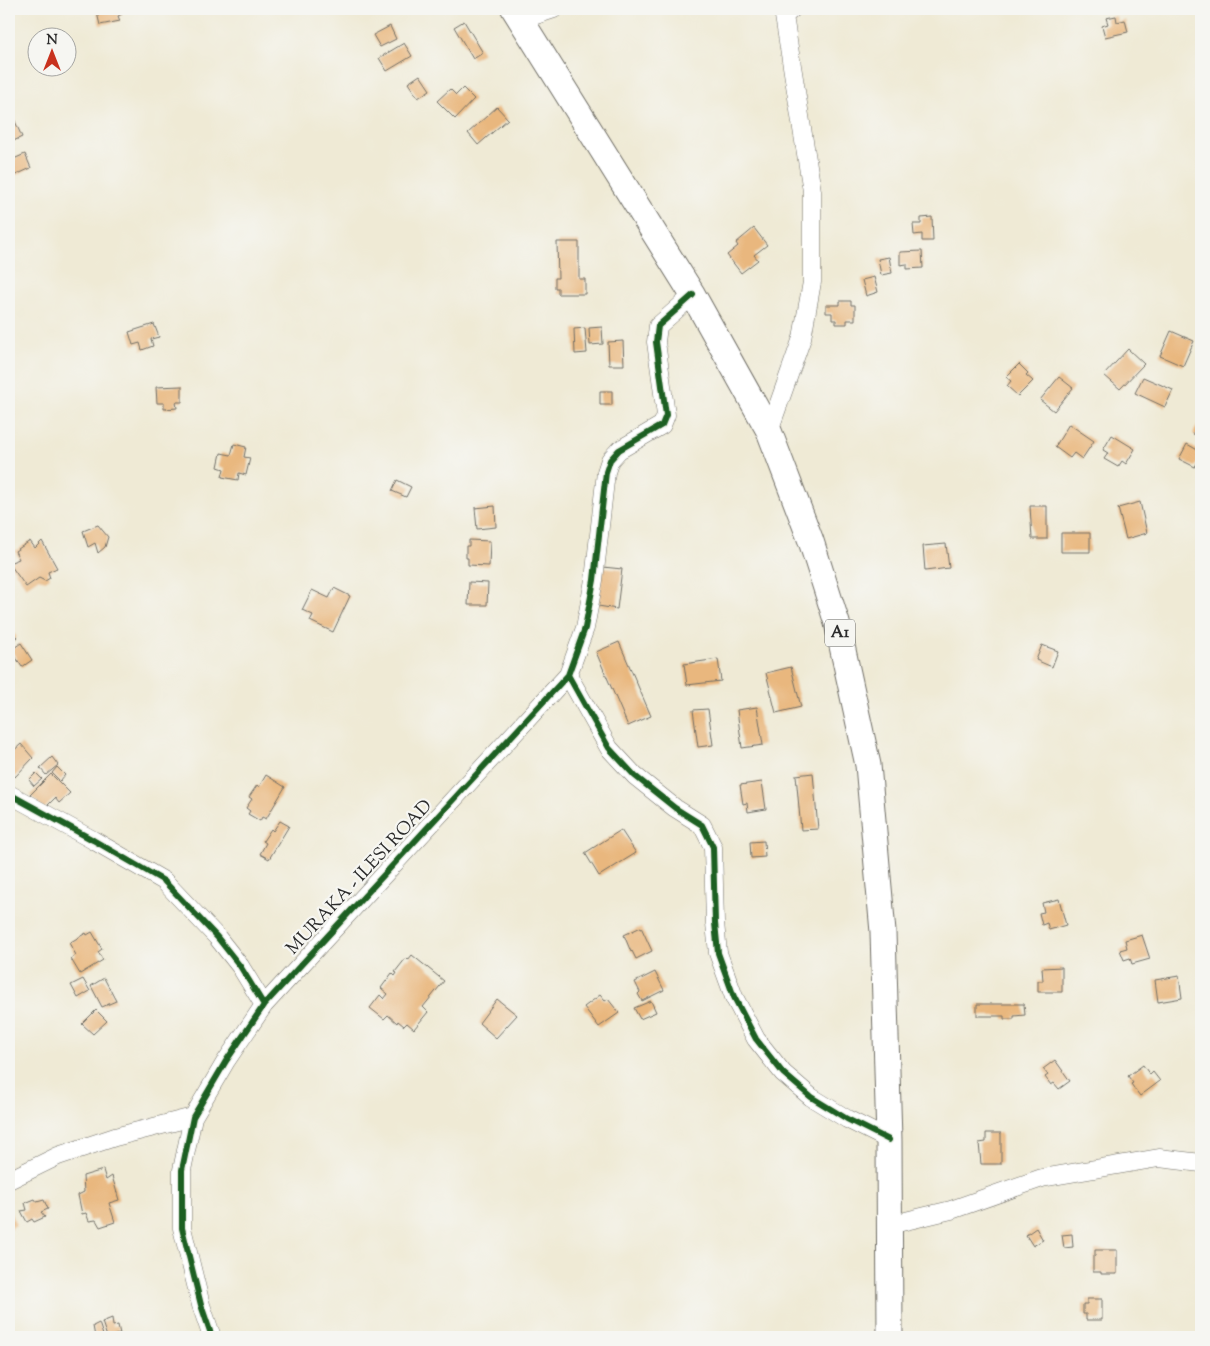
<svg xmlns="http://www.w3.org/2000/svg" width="1210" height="1346" viewBox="0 0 1210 1346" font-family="'Sorts Mill Goudy',serif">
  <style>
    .building { fill: #e9b77e }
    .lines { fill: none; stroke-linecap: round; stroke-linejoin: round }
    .minor-casing { stroke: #706e66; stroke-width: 19 }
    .highway-casing { stroke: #706e66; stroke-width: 27 }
    .minor { stroke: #fff; stroke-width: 18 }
    .highway { stroke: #fff; stroke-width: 25 }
    .cycleway-casing { stroke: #f6f6f2; stroke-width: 9 }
    .cycleway { stroke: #1b5e20; stroke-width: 6 }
    .labels { text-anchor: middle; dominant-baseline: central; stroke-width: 4.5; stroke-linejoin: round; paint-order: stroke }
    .shield { fill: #f6f6f2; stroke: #686867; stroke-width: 1 }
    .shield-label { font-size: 16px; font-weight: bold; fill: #2b2b2b }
    .street-label { font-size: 18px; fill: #2b2b2b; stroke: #f6f6f2 }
  </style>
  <rect width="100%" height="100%" fill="#f6f6f2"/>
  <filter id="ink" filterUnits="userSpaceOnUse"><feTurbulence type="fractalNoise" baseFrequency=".02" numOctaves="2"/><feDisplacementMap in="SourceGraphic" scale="10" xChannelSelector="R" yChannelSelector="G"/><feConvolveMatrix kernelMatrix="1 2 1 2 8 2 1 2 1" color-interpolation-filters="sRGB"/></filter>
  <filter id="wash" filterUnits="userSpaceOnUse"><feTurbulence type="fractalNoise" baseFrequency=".0096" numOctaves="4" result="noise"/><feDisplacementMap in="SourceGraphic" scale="20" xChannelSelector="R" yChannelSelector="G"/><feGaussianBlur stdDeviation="1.12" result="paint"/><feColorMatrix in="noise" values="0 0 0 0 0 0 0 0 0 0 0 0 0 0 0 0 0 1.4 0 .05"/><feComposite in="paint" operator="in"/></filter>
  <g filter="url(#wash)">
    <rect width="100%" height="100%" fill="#efead5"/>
    <g id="blocks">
      <path class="building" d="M103,9H120L122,14L118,16L120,21L100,25L97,13L103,11Z
        M1116,16L1117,22L1125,20L1128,32L1105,37L1102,26L1108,24L1106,18Z
        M464,21L483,53L473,59L454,27Z
        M390,26L396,39L380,47L373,35Z
        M404,43L412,56L387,71L379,58Z
        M420,75L430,90L418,98L408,83Z
        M463,88L474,99L455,119L437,101L450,89L456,95Z
        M497,107L508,119L478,145L468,133Z
        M10,110L22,137L9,143V111Z
        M25,154L31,168L9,178V161Z
        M932,217L933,241H922V234L914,235L913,224H921V218Z
        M754,228L767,245L754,255L758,260L741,273L727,255L738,246L736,243Z
        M557,242H579V279H585V294H558V288H555V278H558Z
        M922,251L923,268L907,269V264L900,265V252Z
        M889,257L892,273L881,275L878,259Z
        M874,277L878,292L866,296L862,280Z
        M840,301H851V305H855V320H847V324H836V320H832V313H826V305H840Z
        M154,324L159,337L151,339L153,346L142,350L140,343L133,345L129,332Z
        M602,327L603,344L590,345L589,328Z
        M585,328L587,353L575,354L574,329Z
        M1171,331L1194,341L1183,366L1160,356Z
        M623,341L624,365H609L608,342Z
        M1128,349L1144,364L1120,389L1104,375Z
        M1019,364L1028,373L1026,375L1033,381L1018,396L1007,386L1011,381L1006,377Z
        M1059,377L1073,388L1054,411L1040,400Z
        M1143,377L1173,390L1165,407L1135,393Z
        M182,386V402H176L177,408L164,409V403H157L156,387Z
        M600,391H612V405H600Z
        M1201,418V437L1193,434Z
        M1069,424L1094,441L1082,459L1074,453L1070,458L1055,447Z
        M1112,435L1135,449L1126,464L1122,461L1118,467L1104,459L1108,453L1103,450Z
        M234,444L246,447L244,457L250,458L246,475L239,473L238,480L222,477L224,469L218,467L221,453L231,455Z
        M1187,444L1201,452V456L1195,467L1179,459Z
        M397,480L411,487L406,497L392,491Z
        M1140,502L1147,533L1126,539L1118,508Z
        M495,506L496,527L477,529L475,508Z
        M1030,506H1047V539H1032Z
        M98,525L108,537L105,547L98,553L95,543L88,547L83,531Z
        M1061,533H1090V552H1061Z
        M469,540L490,541L489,566L468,565V558H466V546H469Z
        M30,541L35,548L42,541L57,568L48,572L50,578L45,581L39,578L26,587L9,563L19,559L15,551Z
        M946,544L949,568L925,571L923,546Z
        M603,567L622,569L617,609L598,606Z
        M469,582L488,583L487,605H468Z
        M334,588L350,596L333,632L310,621L313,615L302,610L312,590L329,598Z
        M9,629L17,637L9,645Z
        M619,642L651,716L628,726L596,652Z
        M21,643L32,660L22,667L11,650Z
        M1042,645L1058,651L1052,667L1036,660Z
        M718,659L721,681L687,685L684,664Z
        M791,667L801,707L776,713L766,673Z
        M757,707L763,745L742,748L737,710Z
        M708,709L713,745L698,747L693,710Z
        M21,744L33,758L15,777L9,769V755Z
        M52,757L58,765L46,775L40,768Z
        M57,767L65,775L60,781L52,773Z
        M36,773L42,779L34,786L29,780Z
        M813,773L818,829L801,830L796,775Z
        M51,774L70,793L59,803L55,798L44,809L30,795Z
        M266,775L285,787L266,819L262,817L260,821L248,814L250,811L246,808L252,799L249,797L257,785L259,787Z
        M762,782L766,809L748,812L747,803L743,804L740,785Z
        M280,821L289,826L269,859L260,854L266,843L263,841L271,829L273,831Z
        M621,830L636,853L599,876L585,853Z
        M764,841L765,857L751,858L750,842Z
        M1059,899L1066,925L1049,930L1047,923L1042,925L1039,913L1044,912L1042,903Z
        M641,927L652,951L636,959L632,951L631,952L624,935Z
        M92,932L102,949L98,952L103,960L80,974L71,959L76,955L69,943L86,933L87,935Z
        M1142,935L1150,959L1132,964L1130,958L1124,960L1120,950L1127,948L1125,940Z
        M412,955L444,981L423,1007L428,1012L414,1029L407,1023L404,1026L398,1021L397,1023L388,1015L384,1019L370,1008L380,995L384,999L388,994L381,988L392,973L395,976L397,973L395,972L406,958L408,960Z
        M1062,967V992H1038V981H1043L1042,968Z
        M655,972L664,990L642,1001L638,994L640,992L635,982Z
        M1179,976L1182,998L1158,1002L1155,980Z
        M104,978L116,1001L102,1007L91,986Z
        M83,979L90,991L78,998L71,985Z
        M600,995L605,1001L608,999L619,1013L599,1027L584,1007Z
        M497,999L517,1015L496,1038L479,1023Z
        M651,1001L656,1012L640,1019L634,1008Z
        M977,1004H1024L1025,1015L1014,1016V1019H1004V1016H977Z
        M96,1010L107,1021L93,1034L82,1024Z
        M1055,1060L1070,1081L1059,1089L1054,1083L1051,1085L1045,1077L1048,1075L1043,1069Z
        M1143,1065L1150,1075L1153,1072L1160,1081L1140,1096L1131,1084L1133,1083L1128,1076Z
        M986,1133H1001V1164H981L979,1143L986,1142Z
        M103,1170L106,1180L112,1176L119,1200L109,1203L115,1222L100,1227L96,1220L89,1221L86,1213L82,1214L78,1195L84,1192L83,1176Z
        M35,1199L37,1202L44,1200L48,1209L41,1212L45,1217L34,1222L32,1219L27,1222L21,1211L27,1210L25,1203Z
        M9,1209L16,1225L9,1229Z
        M1036,1228L1043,1240L1033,1246L1026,1235Z
        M1072,1234L1073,1247L1064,1248L1062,1235Z
        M1095,1250H1117V1274H1101V1272H1093V1256H1095Z
        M1087,1299H1102V1320H1086V1314H1083V1304H1087Z
        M112,1318L113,1326L118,1325L120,1334L107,1337L102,1322Z
        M99,1323L103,1335L95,1337L93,1326Z"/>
    </g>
  </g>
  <g filter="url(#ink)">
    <use href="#blocks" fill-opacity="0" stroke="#706e66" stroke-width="1"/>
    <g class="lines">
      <g class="minor-casing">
        <path id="minor" d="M521,20L554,9
          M769,431L802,338L812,282V191L784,16L792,9
          M568,675L609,748L635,776L675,808L702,825L713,847L715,923L718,953L734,997L756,1039L783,1073L811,1097L847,1119L889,1140
          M9,794L93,840L164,881L217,937L240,966L264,1005
          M9,1180L58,1156L115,1137L193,1117
          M889,1225L951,1210L1042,1178L1159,1158L1201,1163
          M212,1337L201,1305L182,1228V1170L193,1117L226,1061L264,1005L568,675L585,628L594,580L606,472L610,460L619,450L662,425L666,415L656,342L658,326L693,295"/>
      </g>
      <g class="highway-casing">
        <path id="highway" d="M514,9L693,295L769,431L811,541L837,623L868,765L883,932L889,1140L890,1337"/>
      </g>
      <use href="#minor" class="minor"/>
      <use href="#highway" class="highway"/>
      <g class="cycleway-casing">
        <path id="cycleway" d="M568,675L609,748L635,776L675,808L702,825L713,847L715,923L718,953L734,997L756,1039L783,1073L811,1097L847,1119L889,1140
          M9,794L93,840L164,881L217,937L240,966L264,1005
          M212,1337L201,1305L182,1228V1170L193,1117L226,1061L264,1005L568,675L585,628L594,580L606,472L610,460L619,450L662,425L666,415L656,342L658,326L693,295"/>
      </g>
      <use href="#cycleway" class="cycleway"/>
    </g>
  </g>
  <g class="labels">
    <rect class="shield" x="825" y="619.5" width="30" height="27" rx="4"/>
    <g class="shield-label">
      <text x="840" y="633">A1</text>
    </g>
    <g class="street-label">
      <text transform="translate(360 878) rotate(-47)">MURAKA - ILESI ROAD</text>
    </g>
  </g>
  <rect width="1210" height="1346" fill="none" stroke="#f6f6f2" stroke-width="30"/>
  <g transform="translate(52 52)"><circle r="24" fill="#f6f6f2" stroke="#a5a5a2"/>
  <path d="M0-4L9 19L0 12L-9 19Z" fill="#c8321e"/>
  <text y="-8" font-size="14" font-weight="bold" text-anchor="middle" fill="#2b2b2b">N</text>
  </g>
</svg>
